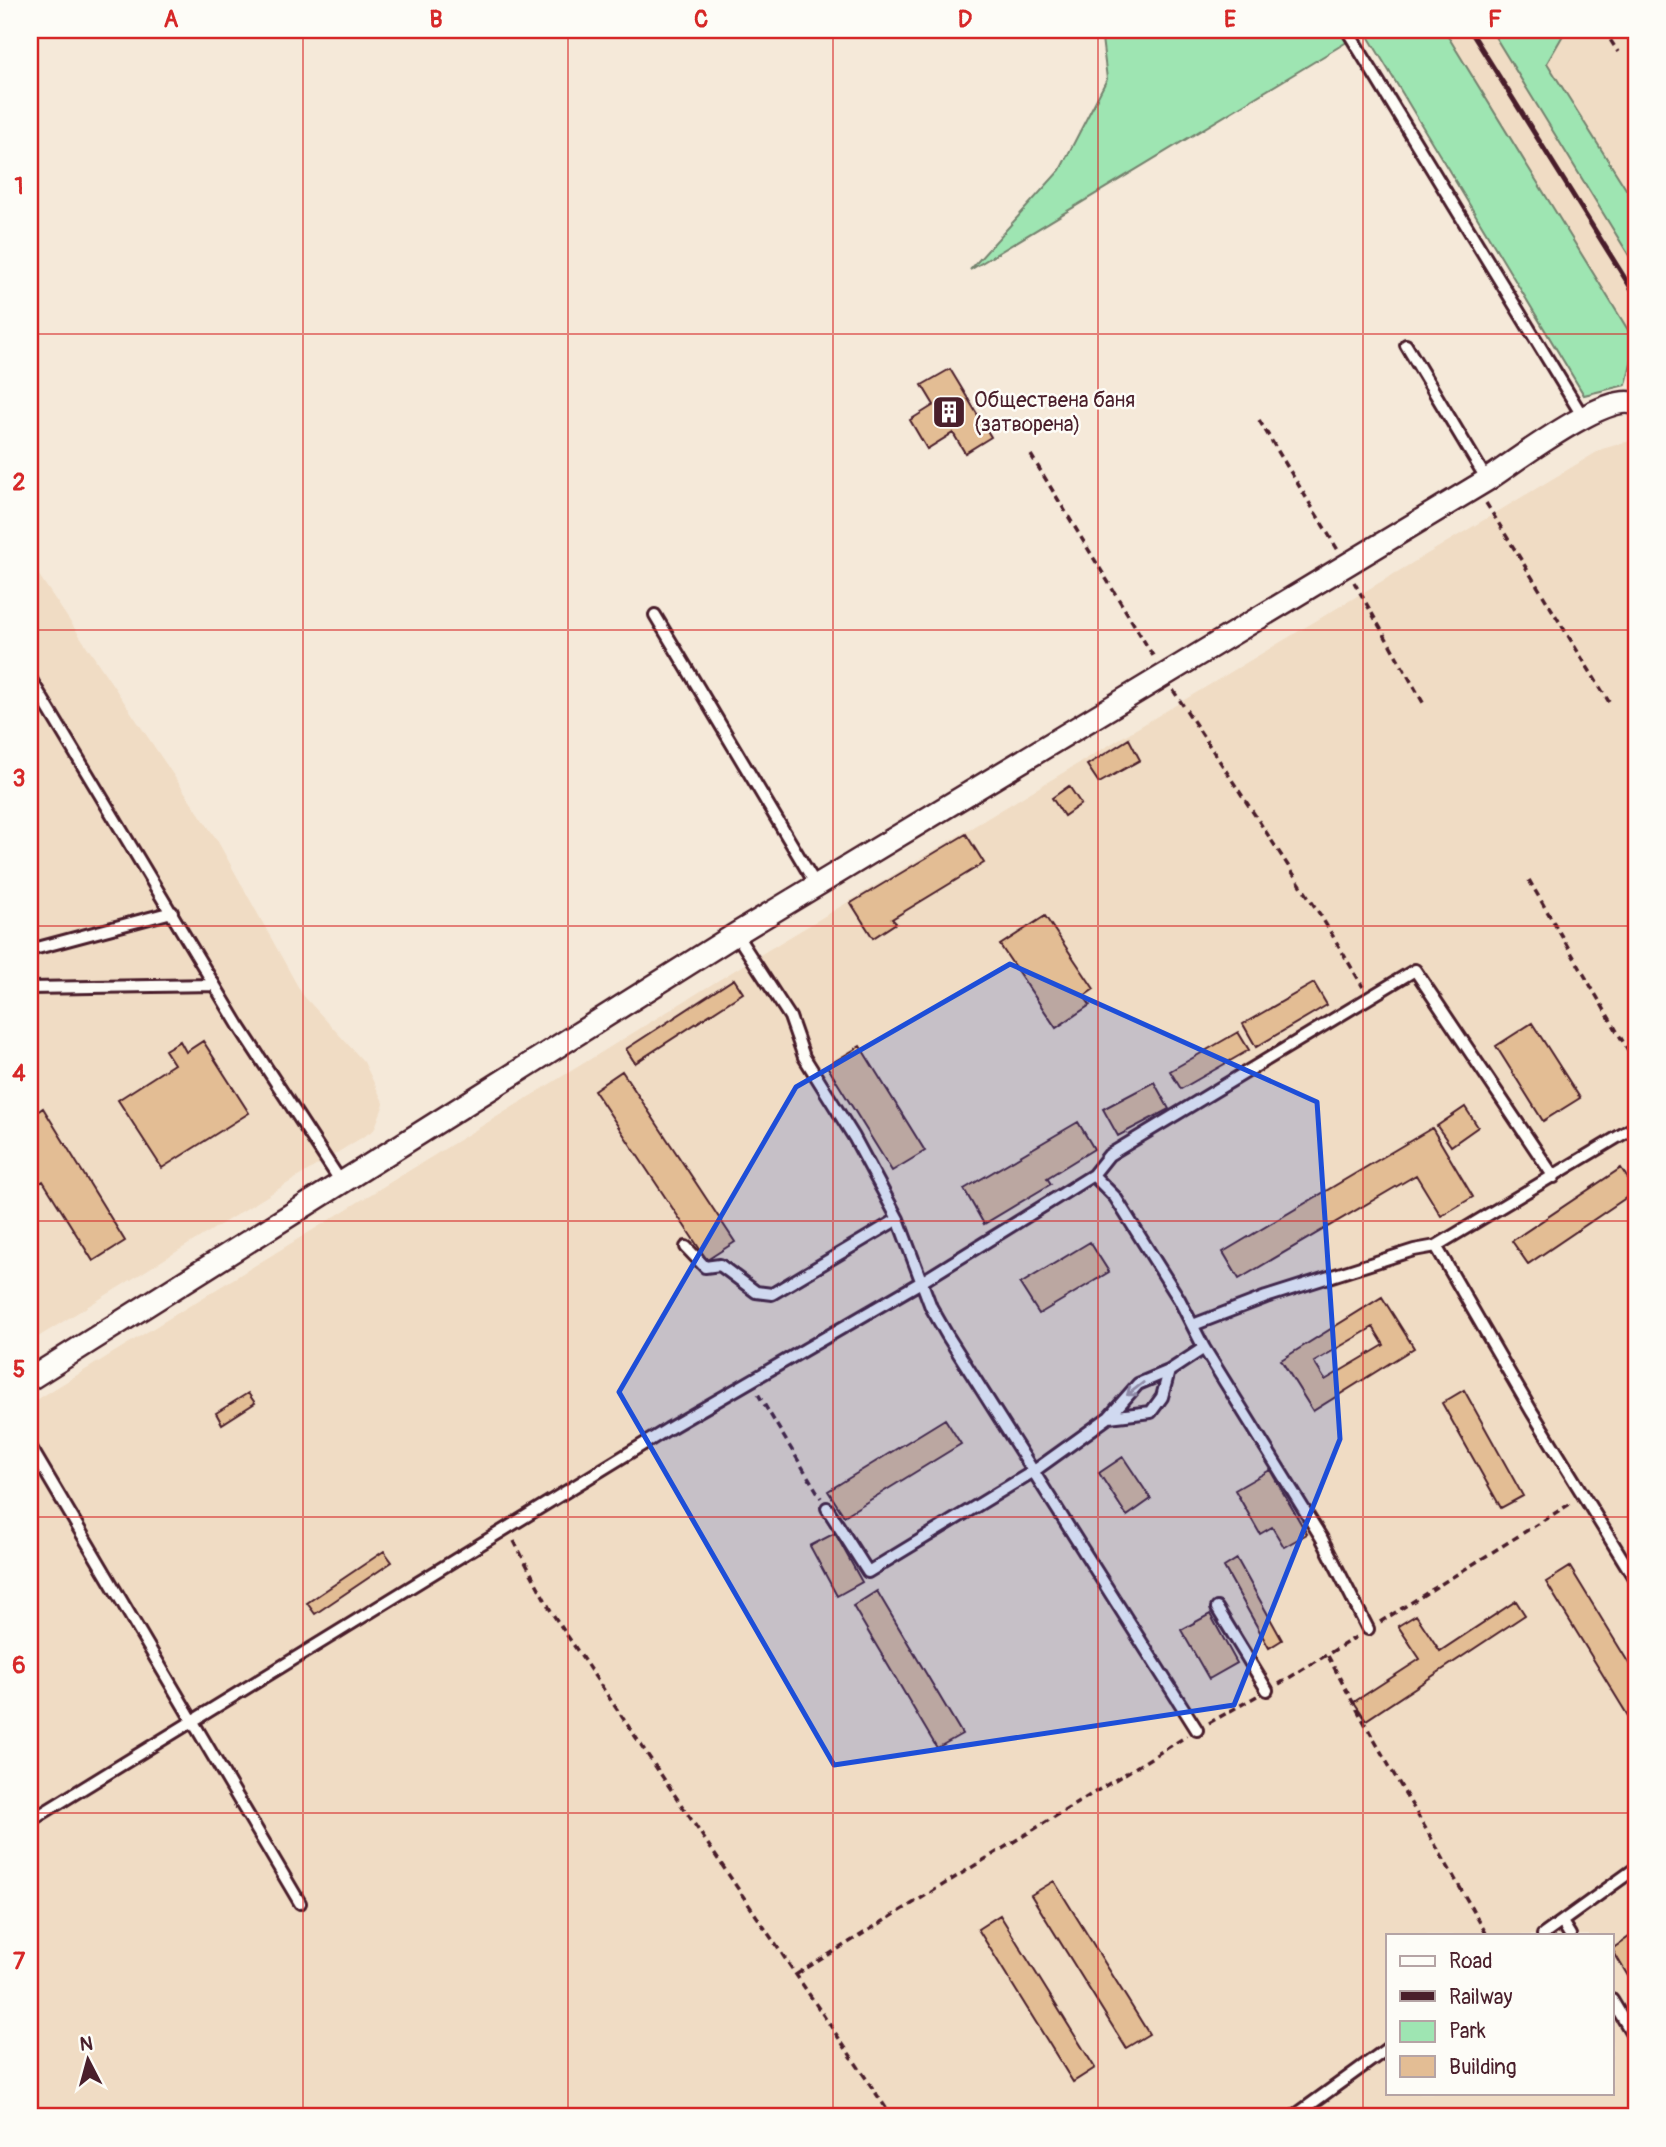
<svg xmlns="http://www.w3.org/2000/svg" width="1666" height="2147" viewBox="0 0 1666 2147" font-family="Pangolin,sans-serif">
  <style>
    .built { fill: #f0dcc4; fill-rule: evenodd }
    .green { fill: #9ee5b2; stroke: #74826e; stroke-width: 2 }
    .building { fill: #e3bd94; stroke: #4a1f2b; stroke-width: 2; fill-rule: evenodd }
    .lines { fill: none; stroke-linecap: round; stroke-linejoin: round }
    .service-casing { stroke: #4a1f2b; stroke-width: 16 }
    .minor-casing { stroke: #4a1f2b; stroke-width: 26 }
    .path { stroke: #4a1f2b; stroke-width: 3.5; stroke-dasharray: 7 5; stroke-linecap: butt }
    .service { stroke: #fdfcf7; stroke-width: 10 }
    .minor { stroke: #fdfcf7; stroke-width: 21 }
    .rail { stroke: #4a1f2b; stroke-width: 5 }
    .oneway { stroke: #ac999b }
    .marked { fill: #1d4ed8; fill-opacity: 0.2; stroke: #1d4ed8; stroke-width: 5; stroke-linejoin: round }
    .grid { fill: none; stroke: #d62828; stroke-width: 2; stroke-opacity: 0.55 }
    .labels { text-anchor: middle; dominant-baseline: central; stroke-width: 5; stroke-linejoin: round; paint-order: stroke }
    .poi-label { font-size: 21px; fill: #4a1f2b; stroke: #fdfcf7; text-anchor: start }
    .neatline { fill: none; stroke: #d62828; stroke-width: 2.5 }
    .grid-label { font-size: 23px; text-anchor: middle; font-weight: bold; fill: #d62828 }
  </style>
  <rect width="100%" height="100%" fill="#f5e9d9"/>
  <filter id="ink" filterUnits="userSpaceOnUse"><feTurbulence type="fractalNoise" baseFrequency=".0143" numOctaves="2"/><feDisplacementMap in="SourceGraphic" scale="14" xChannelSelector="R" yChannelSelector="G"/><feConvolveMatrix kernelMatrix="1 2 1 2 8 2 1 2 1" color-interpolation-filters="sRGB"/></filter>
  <g filter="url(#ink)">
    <path class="built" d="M1444,30H1491L1514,64L1636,267V344Z
      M1566,30H1636V205L1547,63Z
      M1636,439V2117H30V1404L753,959L1602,449ZM1388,1935H1612V2093H1388Z
      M30,562L217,840L302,994L364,1062L384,1104L374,1130L30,1342Z"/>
    <path class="green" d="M1101,30H1444L1636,343L1626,385L1584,395L1365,31L970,270L1060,170L1107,79Z
      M1491,30H1566L1547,63L1636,205V267Z"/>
    <path class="building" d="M950,369L991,437L965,453L953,433L927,449L910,420L934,405L922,385Z
      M1129,739L1140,760L1099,783L1087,765Z
      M1069,786L1081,804L1064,816L1052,798Z
      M966,834L984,863L892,919L896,923L873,938L851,903Z
      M1045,916L1094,989L1084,996L1090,1005L1056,1028L1000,945Z
      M734,979L743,993L635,1063L626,1049Z
      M1314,983L1327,1005L1256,1047L1243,1024Z
      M1532,1023L1580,1098L1543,1121L1496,1046Z
      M1238,1032L1249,1050L1181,1089L1170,1071Z
      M180,1041L186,1052L203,1041L249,1113L162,1168L118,1100L174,1064L165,1050Z
      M860,1046L925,1151L892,1171L827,1066Z
      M622,1071L735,1242L707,1260L594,1090Z
      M1154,1082L1169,1109L1118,1136L1103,1109Z
      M1465,1107L1478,1127L1451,1146L1437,1126Z
      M43,1108L125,1241L93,1261L43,1181L30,1189V1117Z
      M1078,1122L1094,1149L1047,1178L1051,1184L984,1224L964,1189Z
      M1432,1128L1473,1197L1441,1216L1416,1175L1239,1279L1223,1252Z
      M1621,1168L1636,1191L1528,1264L1512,1241Z
      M1090,1242L1109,1272L1039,1314L1020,1284Z
      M1382,1297L1414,1348L1313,1411L1281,1360ZM1373,1327L1384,1345L1325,1380L1314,1362Z
      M1464,1390L1523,1496L1501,1508L1442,1403Z
      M248,1393L255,1403L222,1424L216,1413Z
      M945,1419L961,1444L844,1516L828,1491Z
      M1123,1457L1151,1499L1127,1516L1099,1473Z
      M1270,1470L1307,1534L1284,1547L1272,1527L1260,1534L1235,1490Z
      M835,1533L862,1582L837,1596L810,1546Z
      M384,1551L392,1562L315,1614L307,1603Z
      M1237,1559L1282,1640L1269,1648L1224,1567Z
      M1570,1567L1636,1675V1729L1546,1582Z
      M877,1591L962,1734L937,1748L853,1606Z
      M1516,1601L1525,1615L1366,1720L1354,1702L1420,1659L1398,1626L1416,1615L1440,1651Z
      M1210,1614L1237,1663L1209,1679L1181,1630Z
      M1054,1881L1149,2034L1126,2048L1031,1895Z
      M1000,1915L1095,2068L1073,2082L978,1929Z
      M1636,1932V1970L1628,1976L1612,1949Z"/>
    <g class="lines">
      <g class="service-casing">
        <path id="service" d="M1347,30L1583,417
          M1406,345L1487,480
          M655,615L816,885
          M30,678L239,1026L341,1182
          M736,934L790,1017L804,1057L854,1137L898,1219L931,1307L947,1335L1197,1730
          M30,950L172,912
          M30,988L214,985
          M1093,1175L1115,1197L1179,1299L1204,1348L1321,1537L1368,1629
          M1436,1246L1532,1412L1636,1581
          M686,1247L705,1267L720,1265L756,1292L772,1294L898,1219
          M1193,1325L1266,1297L1414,1250L1436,1246L1636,1126
          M1109,1417L1151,1412L1162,1397L1169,1371
          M30,1446L300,1903
          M827,1508L868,1572L1034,1471L1109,1417L1138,1384L1169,1371L1204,1348
          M1217,1608L1267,1690
          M30,1821L668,1429L923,1281L1093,1175L1109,1155L1415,970L1554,1177
          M1562,1922L1570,1935
          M1543,1935L1636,1868
          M1612,2000L1636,2040
          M1293,2117L1388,2048"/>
      </g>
      <g class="minor-casing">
        <path id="minor" d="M30,1379L736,934L1487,480C1516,461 1606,391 1636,404"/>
      </g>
      <path class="path" d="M1604,30L1618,52
        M1259,420L1338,550
        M1031,455L1155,659
        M1486,503L1609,702
        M1354,582L1425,706
        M1173,690L1321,916L1363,987
        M1529,880L1636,1064
        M758,1394L821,1498
        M514,1541L552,1613L892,2117
        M1380,1622L1573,1502
        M1328,1656C1378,1751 1435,1842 1487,1935
        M1279,1684L1356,1637
        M1209,1723L1257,1696
        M797,1974L1187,1736"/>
      <use href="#service" class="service"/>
      <use href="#minor" class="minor"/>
      <path class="rail" d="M1470,30L1636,296"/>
    </g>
    <defs><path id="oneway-shaft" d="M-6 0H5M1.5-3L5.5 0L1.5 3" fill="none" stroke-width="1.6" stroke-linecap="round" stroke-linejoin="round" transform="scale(1.75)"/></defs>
    <use class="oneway" href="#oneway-shaft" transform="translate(1135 1389) rotate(142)"/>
  </g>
  <path class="marked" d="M1010,964L1317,1102L1340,1439L1234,1705L834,1765L619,1392L796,1087Z"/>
  <path class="grid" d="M303,30V2117M568,30V2117M833,30V2117M1098,30V2117M1363,30V2117M30,334H1636M30,630H1636M30,926H1636M30,1221H1636M30,1517H1636M30,1813H1636"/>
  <defs>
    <g id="building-square" transform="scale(1.75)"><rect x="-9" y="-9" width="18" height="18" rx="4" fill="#4a1f2b" stroke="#fdfcf7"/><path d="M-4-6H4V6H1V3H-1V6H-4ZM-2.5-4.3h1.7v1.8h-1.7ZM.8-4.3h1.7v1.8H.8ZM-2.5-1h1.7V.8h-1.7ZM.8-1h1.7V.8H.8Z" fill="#fff"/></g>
  </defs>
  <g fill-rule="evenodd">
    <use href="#building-square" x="949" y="412"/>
  </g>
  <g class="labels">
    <g class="poi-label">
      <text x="974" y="400">Обществена баня<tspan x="974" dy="24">(затворена)</tspan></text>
    </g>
  </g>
  <rect width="1666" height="2147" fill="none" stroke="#fdfcf7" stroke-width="77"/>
  <rect x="1386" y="1934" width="228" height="161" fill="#fdfcf7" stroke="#b5a4a5" stroke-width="2"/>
  <rect x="1400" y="1956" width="35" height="10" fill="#fdfcf7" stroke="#b5a4a5" stroke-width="2"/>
  <text x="1449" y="1968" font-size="21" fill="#4a1f2b">Road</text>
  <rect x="1400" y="1991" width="35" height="10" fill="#4a1f2b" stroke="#b5a4a5" stroke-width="2"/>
  <text x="1449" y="2004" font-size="21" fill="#4a1f2b">Railway</text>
  <rect x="1400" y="2021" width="35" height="21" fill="#9ee5b2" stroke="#b5a4a5" stroke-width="2"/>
  <text x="1449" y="2038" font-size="21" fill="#4a1f2b">Park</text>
  <rect x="1400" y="2056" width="35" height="21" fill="#e3bd94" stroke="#b5a4a5" stroke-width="2"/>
  <text x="1449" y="2074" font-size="21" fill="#4a1f2b">Building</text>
  <g transform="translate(88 2060) rotate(354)" stroke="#fdfcf7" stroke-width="5" paint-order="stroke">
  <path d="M0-5L12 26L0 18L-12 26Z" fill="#4a1f2b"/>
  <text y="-10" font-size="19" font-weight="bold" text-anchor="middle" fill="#4a1f2b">N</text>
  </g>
  <rect x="38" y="38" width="1590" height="2070" class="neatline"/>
  <g class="grid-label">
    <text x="171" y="27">A</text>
    <text x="436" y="27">B</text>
    <text x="701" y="27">C</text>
    <text x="965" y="27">D</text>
    <text x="1230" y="27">E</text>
    <text x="1495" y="27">F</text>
    <text x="19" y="194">1</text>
    <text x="19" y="490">2</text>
    <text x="19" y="786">3</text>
    <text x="19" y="1081">4</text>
    <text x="19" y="1377">5</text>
    <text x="19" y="1673">6</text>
    <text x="19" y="1969">7</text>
  </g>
</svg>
